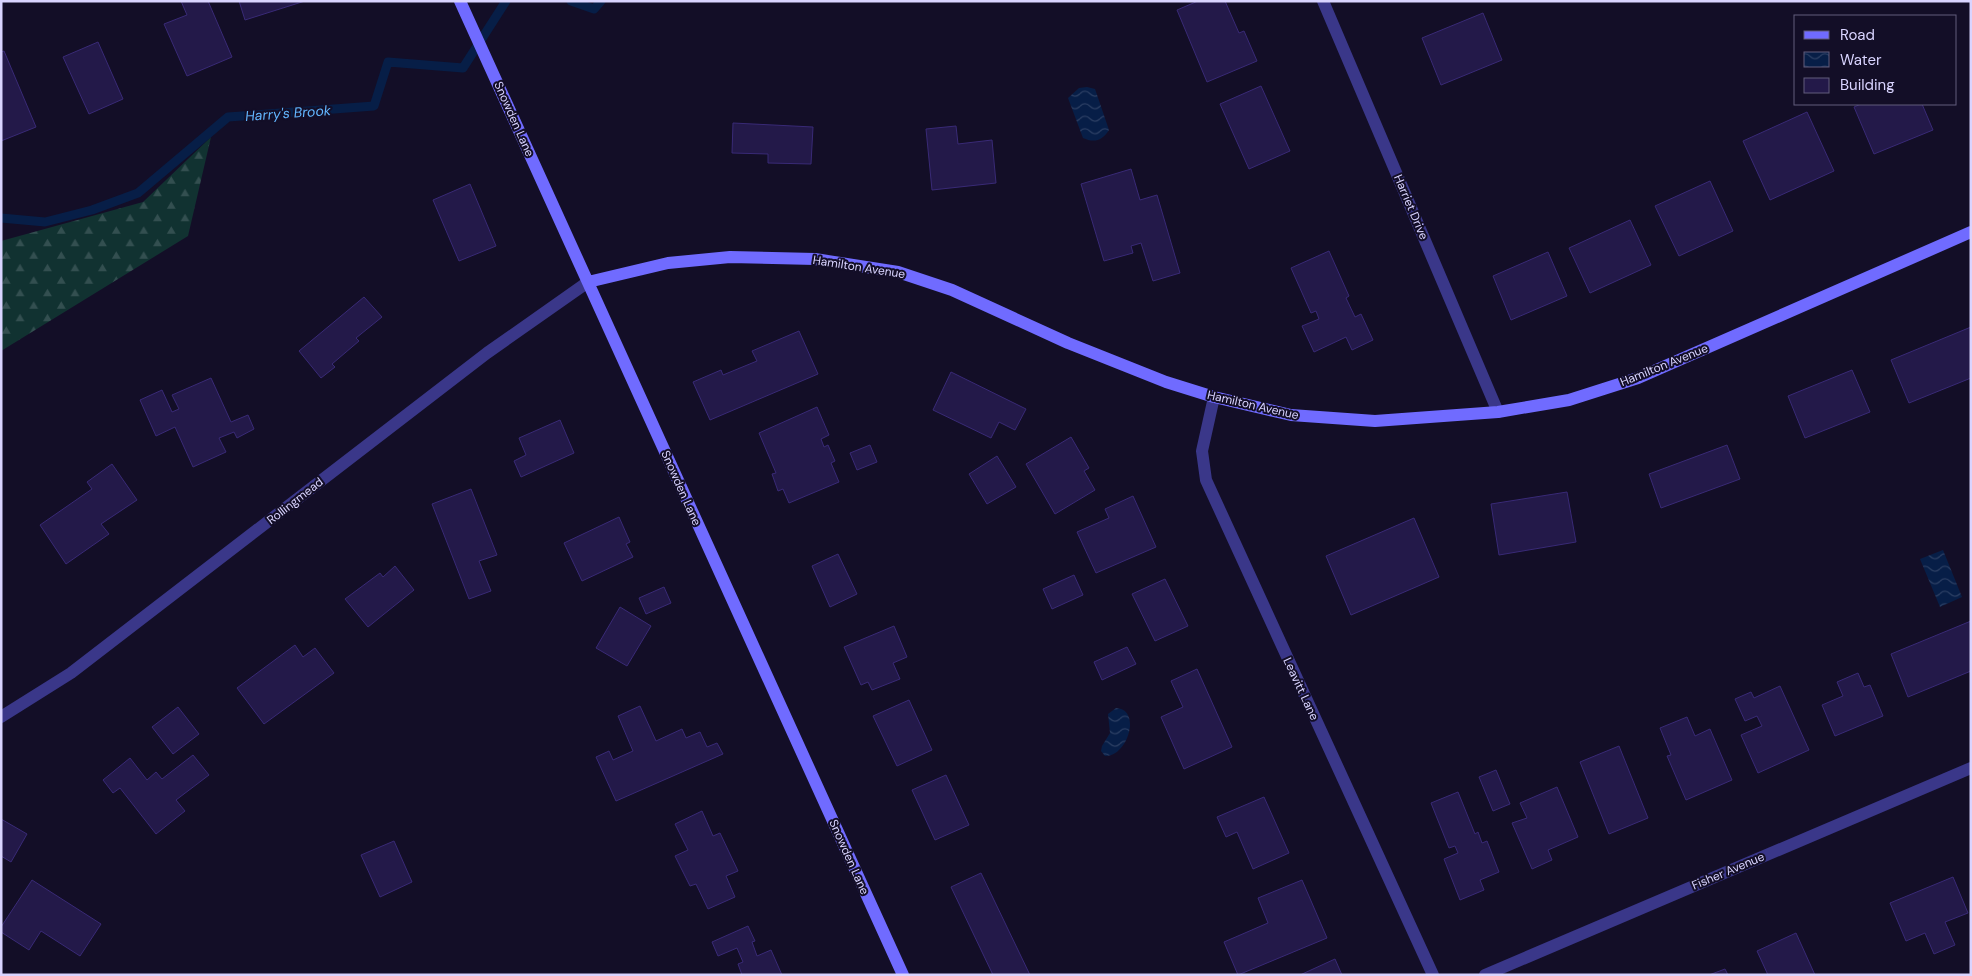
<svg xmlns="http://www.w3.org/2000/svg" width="1972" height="976" viewBox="0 0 1972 976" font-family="'DM Sans',sans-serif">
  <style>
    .forest { fill: url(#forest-firs) }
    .water { fill: url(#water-waves) }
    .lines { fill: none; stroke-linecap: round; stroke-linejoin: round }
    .stream { stroke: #071e47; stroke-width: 9 }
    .building { fill: #231949; stroke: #392a76 }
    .street { stroke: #3a3789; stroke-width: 12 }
    .secondary { stroke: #706bff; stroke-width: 12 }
    .labels { text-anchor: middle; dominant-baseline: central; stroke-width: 4; stroke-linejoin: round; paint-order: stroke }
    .street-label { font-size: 12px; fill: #d9d4ff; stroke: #130e27 }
    .water-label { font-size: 14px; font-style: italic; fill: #62b6ff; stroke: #130e27 }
  </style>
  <defs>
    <pattern id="forest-firs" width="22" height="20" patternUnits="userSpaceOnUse" patternTransform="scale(1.25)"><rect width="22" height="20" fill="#113231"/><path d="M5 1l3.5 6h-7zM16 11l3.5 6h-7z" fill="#334f50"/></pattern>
    <pattern id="water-waves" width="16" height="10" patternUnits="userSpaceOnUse" patternTransform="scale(1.25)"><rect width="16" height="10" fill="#071e47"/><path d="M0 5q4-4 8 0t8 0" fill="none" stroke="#2b3e63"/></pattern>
  </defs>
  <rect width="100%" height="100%" fill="#130e27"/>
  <path class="forest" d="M211,137L188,236L1,351V241L143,202Z"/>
  <path class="water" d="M1087,87L1095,89L1109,130C1102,141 1094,143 1083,138L1068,98L1079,88Z
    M1943,550L1962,597L1940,607L1920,559Z
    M1116,708C1142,709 1128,757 1105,756L1101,751L1102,746L1110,733L1108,714Z"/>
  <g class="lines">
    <path class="stream" d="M571,1L594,9L601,1
      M1,218L45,222L92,210L138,193L228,117L374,106L388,62L463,68L506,1"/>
  </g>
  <path class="building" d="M181,1H208L232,57L187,76L164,24L187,15Z
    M239,1H305L245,20Z
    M1198,1H1225L1239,33L1244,31L1257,61L1207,82L1177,10Z
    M1483,13L1502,60L1441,85L1422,38Z
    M98,42L123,99L89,114L63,57Z
    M4,51L36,127L1,141V52Z
    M1261,86L1290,151L1249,169L1220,104Z
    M1861,104H1922L1933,130L1874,154L1854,107Z
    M1807,112L1834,171L1770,200L1743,141Z
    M733,123L813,127L811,164L768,163V154L732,153Z
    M956,126L958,144L992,140L996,183L932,190L926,129Z
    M1131,169L1140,200L1157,195L1180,273L1153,281L1141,243L1131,246L1133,253L1104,261L1081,184Z
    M1710,181L1733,231L1679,256L1655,206Z
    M470,184L496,246L459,261L433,200Z
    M1630,220L1651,265L1590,293L1569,248Z
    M1329,251L1349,296L1346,298L1355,317L1361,314L1373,340L1352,350L1346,337L1314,352L1302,326L1319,319L1316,311L1311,313L1291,268Z
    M1548,252L1567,296L1511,320L1493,276Z
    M364,297L382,317L356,338L359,341L332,364L335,367L321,378L299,351Z
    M1971,327V378L1909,403L1891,360Z
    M799,331L818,374L710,420L693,382L721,370L723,375L757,361L752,351Z
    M1852,370L1870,412L1805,438L1788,396Z
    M951,372L1026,409L1015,430L999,422L991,438L933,410Z
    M211,378L231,422L248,415L254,429L237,438L234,432L219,438L226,452L193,467L175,427L156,436L140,400L162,390L172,412L179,409L172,395Z
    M817,407L829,435L821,439L824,447L828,445L835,461L831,463L839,482L789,503L783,489L778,491L772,474L776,473L759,433Z
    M560,420L574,453L521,477L514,461L526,455L519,438Z
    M1071,437L1089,468L1084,471L1095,490L1055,514L1026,464Z
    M870,445L877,462L857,470L850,453Z
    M1727,445L1740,479L1661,508L1649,474Z
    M997,456L1016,487L987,504L969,474Z
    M112,464L137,500L101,524L109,534L66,564L40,525L92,489L87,482Z
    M471,489L497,555L479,561L491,591L469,599L432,504Z
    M1567,492L1576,542L1499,555L1491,504Z
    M1133,496L1156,547L1096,573L1077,532L1109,518L1105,509Z
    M619,517L630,542L626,544L633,557L582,581L564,543Z
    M1414,518L1439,577L1351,615L1326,556Z
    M838,554L857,594L830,607L812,566Z
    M395,566L414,590L368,627L345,599L380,573L383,577Z
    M1074,575L1083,595L1052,609L1043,589Z
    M1165,579L1188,626L1155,641L1132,594Z
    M664,587L671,603L646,614L639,598Z
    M620,607L651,626L627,666L596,648Z
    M1971,621V671L1908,697L1891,654Z
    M894,626L907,657L893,663L900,679L872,690L868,682L861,685L844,647Z
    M295,645L303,657L315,648L334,673L264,724L237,688Z
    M1127,647L1136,664L1102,680L1094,662Z
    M1197,669L1232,747L1184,769L1161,717L1183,707L1171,681Z
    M1858,673L1864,687L1870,685L1883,716L1835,736L1822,705L1843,696L1837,682Z
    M1780,686L1809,750L1758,773L1741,735L1762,726L1757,716L1745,721L1735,699L1751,692L1754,698Z
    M909,700L932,750L897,766L873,716Z
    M640,706L656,741L682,729L686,738L700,732L707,747L717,743L723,754L616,801L596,757L609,751L613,760L633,751L618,716Z
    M178,707L199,734L173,754L152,727Z
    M1687,717L1695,736L1710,729L1732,780L1686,800L1667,756L1671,755L1660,728Z
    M1619,746L1648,818L1609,834L1580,762Z
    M193,755L209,775L176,800L185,811L156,834L120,788L113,793L103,780L130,758L147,780L156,772L162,779Z
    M1496,770L1510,804L1493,811L1479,777Z
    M946,775L969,825L935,840L912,790Z
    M1557,787L1578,837L1548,850L1552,860L1532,869L1512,823L1527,818L1520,803Z
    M1458,792L1475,834L1478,832L1482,843L1487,841L1499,872L1480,880L1484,890L1460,900L1444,859L1458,853L1455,846L1449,848L1431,803Z
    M1264,797L1289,853L1253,869L1237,832L1226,837L1217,817Z
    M702,811L713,836L720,833L738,871L726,876L735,897L708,909L696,884L690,886L675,856L688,850L675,824Z
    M1,819L27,834L11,862L1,856Z
    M394,841L412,882L380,897L361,855Z
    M981,873L1030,975H993L951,887Z
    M1953,877L1968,913L1945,922L1955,945L1934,954L1925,933L1906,941L1890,903Z
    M32,880L101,924L80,956L41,931L29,950L1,932V927Z
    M1302,880L1327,938L1238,975L1224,942L1268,923L1258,898Z
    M748,926L755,941L752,942L757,956L771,950L782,975H742L738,964L743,962L737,948L718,956L712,942Z
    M1796,933L1815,975H1768L1757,951Z
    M1335,959L1342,975H1300Z
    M1725,969L1728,975H1709Z"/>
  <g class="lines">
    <path class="street" d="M1323,1L1498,412
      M1214,397L1202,451L1206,480L1433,975
      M1,717L71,673L487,353L588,282
      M1485,975L1971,768"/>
    <path class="secondary" d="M460,1L903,975
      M588,282L668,263L730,257L815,259L898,272L952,290L1068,343L1166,382L1214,397L1291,415L1375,421L1498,412L1569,400L1638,378L1971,232"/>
  </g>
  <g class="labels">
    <g class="street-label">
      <text transform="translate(514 119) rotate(66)">Snowden Lane</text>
      <text transform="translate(1411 207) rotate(67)">Harriet Drive</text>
      <text transform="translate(859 267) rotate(9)">Hamilton Avenue</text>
      <text transform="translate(1664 365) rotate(-22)">Hamilton Avenue</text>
      <text transform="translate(1253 405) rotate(13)">Hamilton Avenue</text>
      <text transform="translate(681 488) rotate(66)">Snowden Lane</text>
      <text transform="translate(295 501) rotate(-38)">Rollingmead</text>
      <text transform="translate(1301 689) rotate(65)">Leavitt Lane</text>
      <text transform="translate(849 857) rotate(66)">Snowden Lane</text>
      <text transform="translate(1728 871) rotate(-23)">Fisher Avenue</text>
    </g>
    <g class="water-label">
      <text transform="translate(288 113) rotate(-4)">Harry's Brook</text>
    </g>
  </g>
  <rect width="1972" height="976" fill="none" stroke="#d9d4ff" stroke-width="5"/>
  <rect x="1794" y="15" width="162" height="90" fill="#130e27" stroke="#625d7d"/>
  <rect x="1804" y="31" width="25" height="8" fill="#706bff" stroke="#625d7d"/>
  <text x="1840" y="40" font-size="15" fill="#d9d4ff">Road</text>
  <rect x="1804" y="52" width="25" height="15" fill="url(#water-waves)" stroke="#625d7d"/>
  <text x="1840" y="65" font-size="15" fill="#d9d4ff">Water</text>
  <rect x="1804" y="78" width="25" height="15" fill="#231949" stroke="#625d7d"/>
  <text x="1840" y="90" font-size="15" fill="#d9d4ff">Building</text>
</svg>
